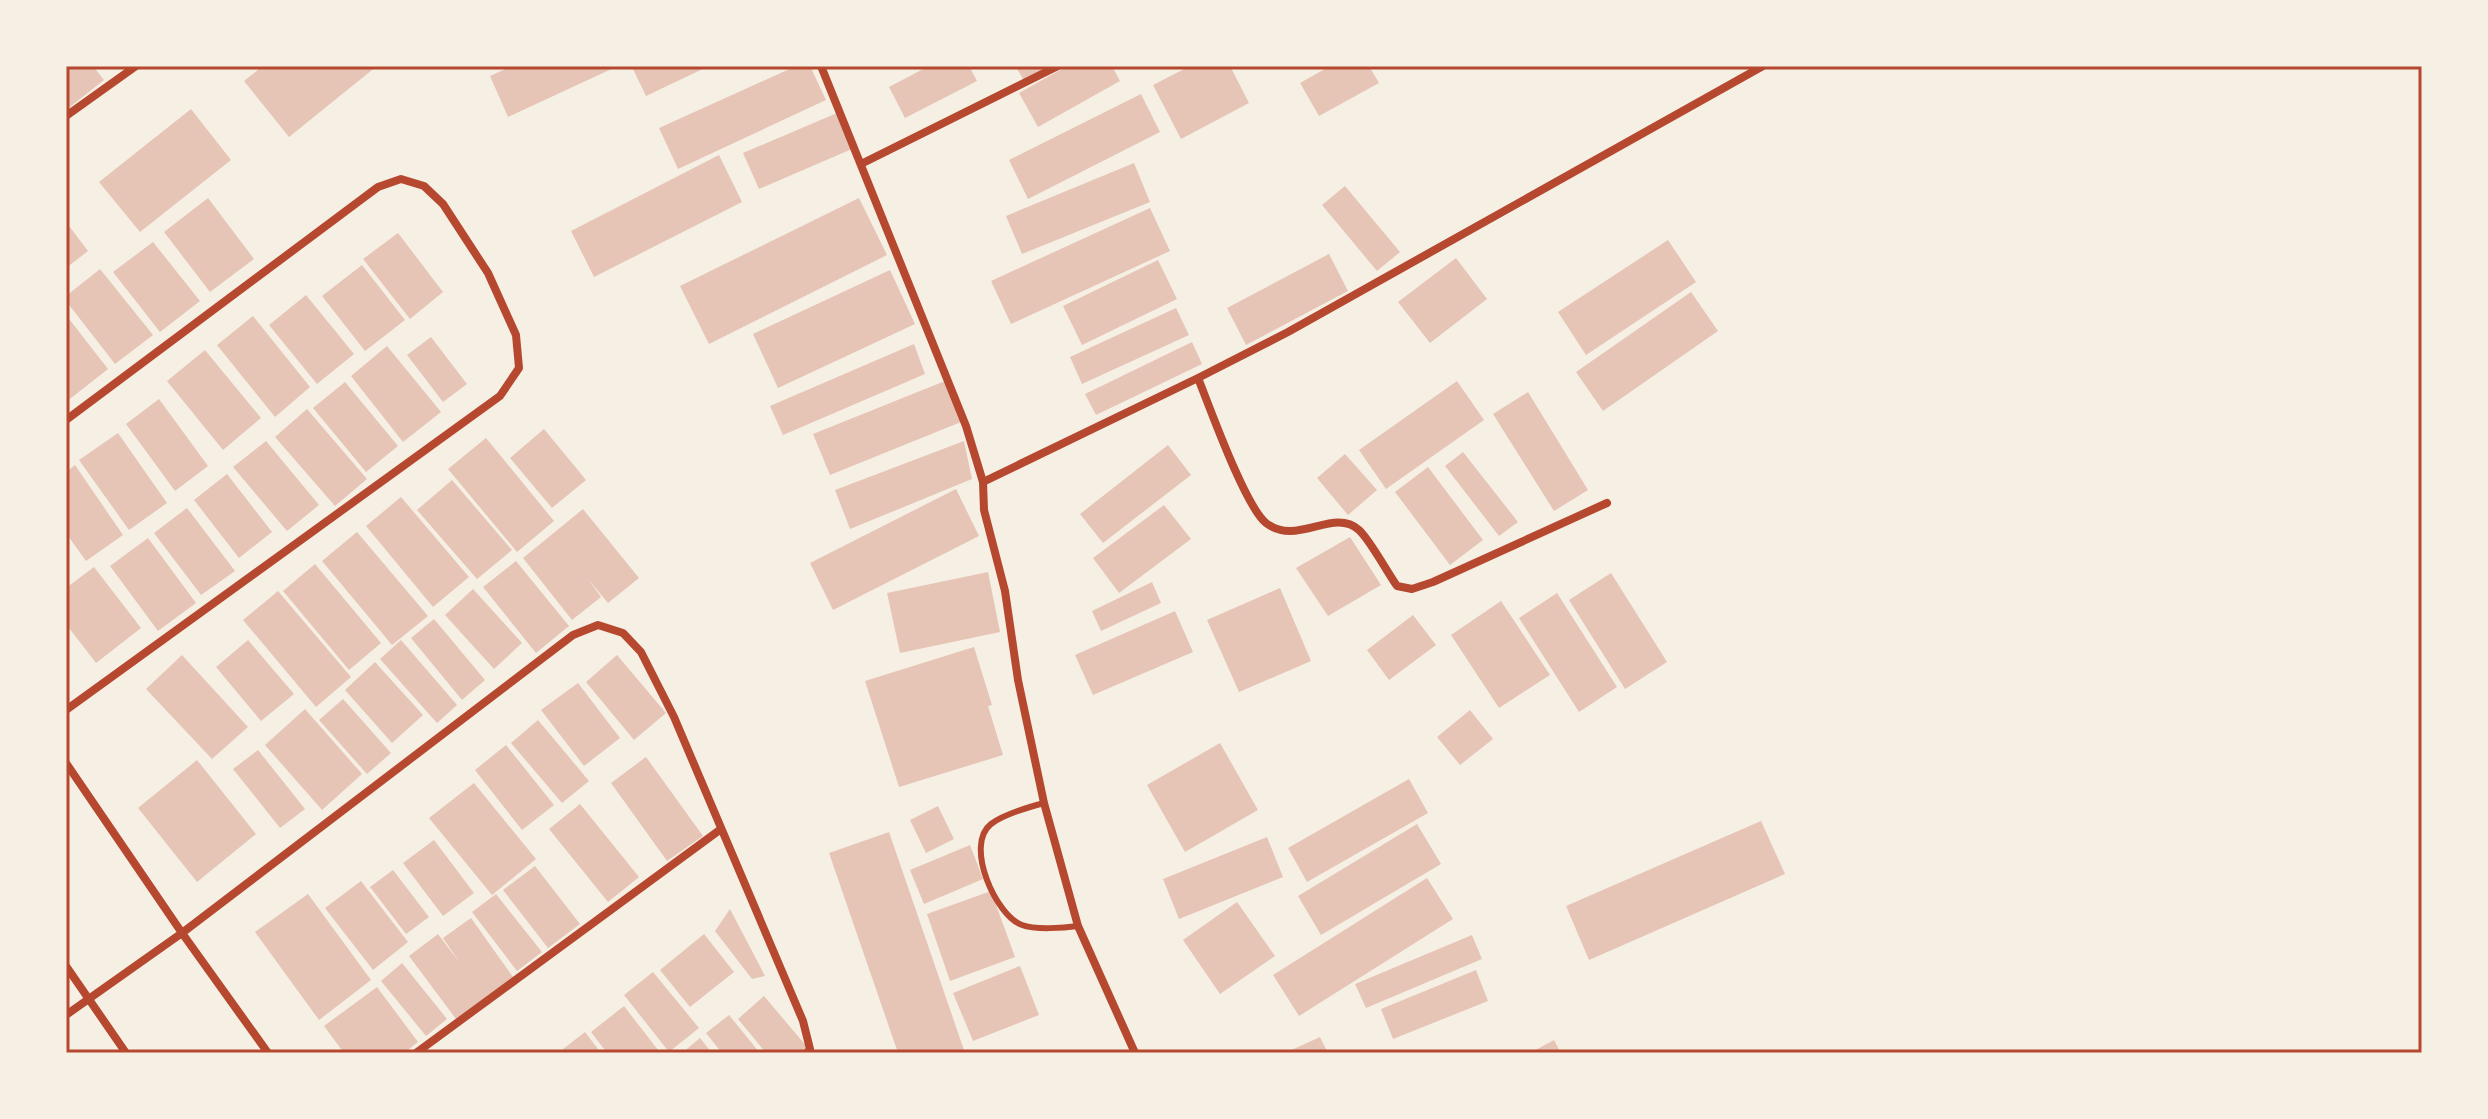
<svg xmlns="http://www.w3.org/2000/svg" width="2488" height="1119" viewBox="0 0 2488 1119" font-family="Lato,sans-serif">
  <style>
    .building { fill: #e6c5b7 }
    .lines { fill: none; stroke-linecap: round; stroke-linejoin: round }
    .service { stroke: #b5482f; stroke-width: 6 }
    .minor { stroke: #b5482f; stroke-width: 8 }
    .neatline { fill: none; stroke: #b5482f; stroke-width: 3 }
  </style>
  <rect width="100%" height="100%" fill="#f6efe4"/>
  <path class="building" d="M66,66H93L104,80L66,110Z
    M263,66H377L289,137L244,81Z
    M512,66H618L508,117L490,76Z
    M634,66H709L646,96L632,67Z
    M796,66H810L826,100L678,169L659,128Z
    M929,66H969L977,81L905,118L889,87Z
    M1015,66H1052L1025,82Z
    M1067,66H1112L1120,81L1038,127L1019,93Z
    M1190,66H1230L1249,103L1181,139L1153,85Z
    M1330,66H1369L1379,83L1319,116L1300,83Z
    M1141,94L1160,132L1028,199L1009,160Z
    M191,109L231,160L140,232L99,182Z
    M837,113L852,149L759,189L743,153Z
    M719,155L742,202L594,277L571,231Z
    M1134,163L1150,202L1022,254L1006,216Z
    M1345,186L1400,252L1377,271L1322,205Z
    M208,198L254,259L210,292L164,232Z
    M859,198L887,255L709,344L680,286Z
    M1150,208L1170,251L1011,324L991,281Z
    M66,222L88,251L66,268Z
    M398,233L443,292L410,319L363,259Z
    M1668,240L1696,282L1586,355L1558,312Z
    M153,242L200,301L160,332L113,272Z
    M1329,254L1348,291L1246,345L1227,308Z
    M1456,258L1487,299L1430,343L1398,302Z
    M1158,260L1177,299L1082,345L1063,306Z
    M362,265L405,320L365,351L322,296Z
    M100,269L153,335L115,364L66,301V296Z
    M890,270L915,324L778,388L753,334Z
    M1691,292L1718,331L1603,411L1576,372Z
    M306,295L354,354L317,384L269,325Z
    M1176,308L1189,335L1082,384L1070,357Z
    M66,315L108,369L66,402Z
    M253,316L310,387L275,417L217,345Z
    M431,337L467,384L443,402L407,355Z
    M1192,342L1202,364L1096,415L1085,394Z
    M914,344L925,374L783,435L770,406Z
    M387,346L441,412L403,442L351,376Z
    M205,350L261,418L223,450L167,381Z
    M945,381L961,422L830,475L813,434Z
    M1457,381L1484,420L1386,489L1359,450Z
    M345,382L398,446L366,472L313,408Z
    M1528,392L1588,490L1554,511L1493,414Z
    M159,399L208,466L175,491L126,424Z
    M307,409L367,479L335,506L275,437Z
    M544,429L586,480L552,508L510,458Z
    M118,433L167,503L129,530L79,460Z
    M486,438L554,521L517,552L448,469Z
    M266,441L319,505L287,531L233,467Z
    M964,441L972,479L850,529L835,490Z
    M1168,445L1191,475L1103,543L1080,514Z
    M1463,452L1518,522L1499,536L1445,466Z
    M1345,454L1377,490L1348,515L1317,478Z
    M75,465L123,535L86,561L66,533V472Z
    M1428,467L1483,540L1450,565L1395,492Z
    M227,474L272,532L239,558L194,500Z
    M452,480L512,550L477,579L417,510Z
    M956,489L979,536L833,610L810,563Z
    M401,497L469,577L433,607L366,526Z
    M1164,505L1191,539L1119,593L1093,558Z
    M187,508L235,571L201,595L154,533Z
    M583,509L639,578L608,603L588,579L601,597L572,620L523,558Z
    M357,532L428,616L392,645L322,561Z
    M1350,537L1381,585L1328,616L1296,568Z
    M148,538L196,603L158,631L110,566Z
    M516,561L569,626L536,653L483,587Z
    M315,564L381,643L349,670L283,591Z
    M94,567L141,628L96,663L66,624V588Z
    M988,572L1000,632L900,653L887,593Z
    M1611,573L1667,662L1625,689L1569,600Z
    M1152,582L1161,603L1101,631L1092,611Z
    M1280,588L1311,661L1239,692L1207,620Z
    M473,589L522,643L494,669L445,615Z
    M278,591L351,677L316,707L243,620Z
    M1557,593L1617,687L1579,712L1519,618Z
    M1501,601L1550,675L1499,708L1451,635Z
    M1175,611L1193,652L1093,695L1075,655Z
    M1413,615L1436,645L1389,680L1367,650Z
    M434,619L485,680L462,700L411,638Z
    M248,640L294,694L261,721L216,667Z
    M401,640L457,705L437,723L380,659Z
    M974,647L992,705L988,706L1003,755L899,787L865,681Z
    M182,655L248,727L212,759L146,689Z
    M617,655L666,713L634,740L586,682Z
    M375,662L423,715L392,743L345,690Z
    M578,683L620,738L584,766L541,710Z
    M343,699L391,753L367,774L319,720Z
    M305,709L362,774L322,810L265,745Z
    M1470,710L1493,739L1460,765L1437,737Z
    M538,720L589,781L562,803L511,743Z
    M1220,743L1258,810L1185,852L1147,785Z
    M506,745L554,805L522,830L475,770Z
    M258,750L305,809L280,828L233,769Z
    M646,757L703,836L667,861L611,783Z
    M197,760L256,834L197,882L138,808Z
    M1409,779L1428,813L1307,882L1288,848Z
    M474,783L536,859L492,895L429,818Z
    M580,804L639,877L608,902L549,829Z
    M938,806L954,839L926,853L910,820Z
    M1761,821L1785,874L1589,960L1566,906Z
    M1417,824L1441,864L1321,935L1298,896Z
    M889,832L965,1053H898L829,853Z
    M1267,837L1283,877L1179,919L1163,879Z
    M434,840L474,893L443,916L403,863Z
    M970,845L983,879L924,904L910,870Z
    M535,866L580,924L548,948L503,890Z
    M393,870L429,917L406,934L370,887Z
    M1427,878L1453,919L1299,1016L1273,975Z
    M361,881L408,942L373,970L325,908Z
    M991,891L1015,957L950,981L927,914Z
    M308,894L371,980L319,1020L255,932Z
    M496,894L542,952L517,971L472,912Z
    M1237,902L1275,956L1220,994L1183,940Z
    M730,909L765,976L752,979L715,931Z
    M471,918L513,977L456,1019L409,956L438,934L460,963L443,938Z
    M704,934L734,972L690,1007L660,970Z
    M1472,935L1482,959L1366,1008L1355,984Z
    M402,963L447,1019L426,1036L381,981Z
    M1020,966L1039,1015L973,1041L953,993Z
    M1476,970L1488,1001L1393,1039L1381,1009Z
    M653,972L699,1028L669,1052L624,995Z
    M377,987L418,1042L404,1053H344L324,1026Z
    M764,996L808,1048L803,1053H766L738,1019Z
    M624,1006L658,1050L654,1053H607L591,1032Z
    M729,1015L760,1053H722L706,1033Z
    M585,1032L601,1053H558Z
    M1320,1037L1328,1053H1285Z
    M700,1038L712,1053H682Z
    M1554,1040L1561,1053H1530Z"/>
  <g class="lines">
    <path class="service" d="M1044,803C1029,807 1003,815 991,824C964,845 996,916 1022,925C1035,930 1064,928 1078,926"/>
    <path class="minor" d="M821,66L966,426L983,482L984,510L1005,591L1018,680L1044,803L1078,926L1135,1053
      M66,116L136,66
      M861,164L1058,66
      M1198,378C1210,408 1245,506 1266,523C1297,547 1333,507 1359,530C1370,540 1387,572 1397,586L1412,589L1433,582L1607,503
      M66,420L378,187L401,179L424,186L443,204L488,273L516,335L519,368L500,396L66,710
      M983,482L1198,378L1288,332L1763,66
      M66,763L182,933L268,1053
      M66,966L126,1053
      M66,1015L182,933L573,635L598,625L623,633L641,652L674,717L803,1021L810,1049L807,1053
      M416,1053L721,829"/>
  </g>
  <rect width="2488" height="1119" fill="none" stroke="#f6efe4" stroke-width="136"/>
  <rect x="68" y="68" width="2352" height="983" class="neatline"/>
</svg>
